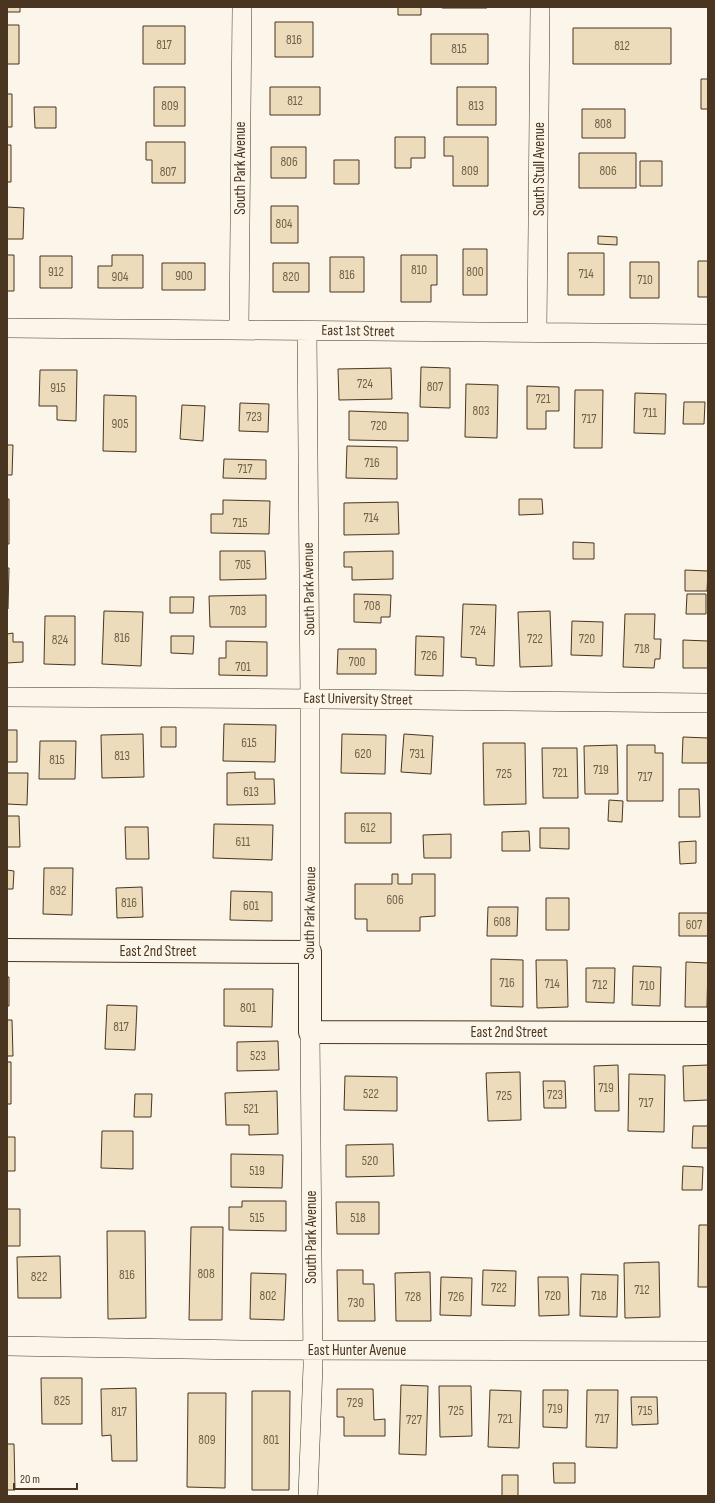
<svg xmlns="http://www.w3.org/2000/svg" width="715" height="1503" viewBox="0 0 715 1503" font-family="'Sofia Sans Condensed',sans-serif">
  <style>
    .building { fill: #ecdcbc; stroke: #4a3520 }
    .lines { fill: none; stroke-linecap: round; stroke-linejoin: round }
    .minor-casing { stroke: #4a3520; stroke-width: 20 }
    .tertiary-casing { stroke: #4a3520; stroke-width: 24 }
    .minor { stroke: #fbf6e9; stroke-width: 19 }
    .tertiary { stroke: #fbf6e9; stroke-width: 22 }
    .labels { text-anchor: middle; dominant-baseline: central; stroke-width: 3; stroke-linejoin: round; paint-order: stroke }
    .number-label { font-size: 13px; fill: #725f47 }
    .street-label { font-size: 15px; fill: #4a3520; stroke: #fbf6e9 }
  </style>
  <rect width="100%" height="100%" fill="#fbf6e9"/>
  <path class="building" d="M7,7H20V12H7Z
    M398,7H421V15H398Z
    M442,7H487V8H442Z
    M275,22H313V57H275Z
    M7,25H19V64H7Z
    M143,26H185V64H143Z
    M573,28H671V64H573Z
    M431,34H488V64H431Z
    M701,79H708V109H701Z
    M154,87H185V126H154Z
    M270,87H320V115H270Z
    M457,87H496V125H457Z
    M7,94H12V127H7Z
    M34,107H56V128H35Z
    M582,109H625V138H582Z
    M395,137H425V158H411V168H395Z
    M444,137H488V186H453V156H444Z
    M146,142H185V183H152V160H146Z
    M7,145H11V182H7Z
    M271,147H306V178H271Z
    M579,153H636V188H579Z
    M334,160H359V184H334Z
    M640,161H662V186H640Z
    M271,206H298V243H271Z
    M7,207L24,208L23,239H7Z
    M598,236L617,237V245L598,244Z
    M463,249H487V295H463Z
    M568,253H604V295H568Z
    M7,255H14V291H7Z
    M112,255H143V288H98V266H112Z
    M401,255H437V285H431V302H401Z
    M40,256H72V288H40Z
    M330,257H364V292H330Z
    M698,261H708V297H698Z
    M630,262H659V298H630Z
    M162,263H205V290H162Z
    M273,263H309V292H273Z
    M421,367L450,368V408L420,407Z
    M391,368L392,399L339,400L338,369Z
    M40,370H77L76,421L57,420V406H39Z
    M466,384L498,385L497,438L465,437Z
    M527,386L559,387V411H546V429H527Z
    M575,390H603L602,448H574Z
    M635,393L666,394L665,434L634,433Z
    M104,395L136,396V452L103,451Z
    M684,402H705L704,424H683Z
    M240,403L269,404L268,432L239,431Z
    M182,405L205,406L203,441L180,439Z
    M349,411L408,413V441L349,440Z
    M7,445H13L12,475H7Z
    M347,446L397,447V479L346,478Z
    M224,459L266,460V479L223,478Z
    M7,499H9V544H7Z
    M519,499H542L543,514L519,515Z
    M223,500L270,501L269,534L211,533V514H223Z
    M398,502L399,534L344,535V503Z
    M573,542L594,543V559H573Z
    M220,551H265L266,579L220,580Z
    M393,551V579L352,580V567H344V552Z
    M7,568H9L8,609H7Z
    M685,570L708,571L707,591H685Z
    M354,594L391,595L390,617H381V623L354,622Z
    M687,594H706V614H686Z
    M266,595V627H210L209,596Z
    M170,597H194L193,613H170Z
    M463,604L496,605L494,666L476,665V658L461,657Z
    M104,611L143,612L141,666L102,664Z
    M550,611L552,666L520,667L518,612Z
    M625,614H655L654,639H661L660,659H655L654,668L623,667Z
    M45,616H75V665L44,664Z
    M572,621L603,622L602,656L571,655Z
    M13,633V642H23V662L7,663V634Z
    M171,636H194L193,654L171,653Z
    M416,636L444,637L443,676L415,675Z
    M683,640L708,641V668H683Z
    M226,641L267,642V676L219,675V658H226Z
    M338,649H376V674H337Z
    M224,724L276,725L275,762L223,761Z
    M161,727H176V747H161Z
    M7,730H17V762H7Z
    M143,734L144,777L102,778L101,735Z
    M342,734L386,735L385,774L341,773Z
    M404,734L433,736L431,774L401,772Z
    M683,737L708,738V763H682Z
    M40,741H76L75,779H39Z
    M483,743H525L526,804L484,805Z
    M617,745L618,794H585L584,746Z
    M627,745H655V753H663V801H627Z
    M542,748H577L578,798H543Z
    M255,772V779H274L275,804L227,805V773Z
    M7,773H28L27,805L7,804Z
    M679,789H699L700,817H679Z
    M609,800L623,801L622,822L608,821Z
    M345,813H391V843H345Z
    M7,816H19L20,847H7Z
    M214,824L273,825L272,860L213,858Z
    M125,827H148L149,859H126Z
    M540,828H569V849L540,848Z
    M529,831L530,851H502V832Z
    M451,834V858H424L423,835Z
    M696,841V863L680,864L679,842Z
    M44,868H73L72,915L43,914Z
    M7,870L14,871L13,889H7Z
    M392,874H398V884H412V874H435V916L420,917V931H367V919H355V884H392Z
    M142,887L143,917L117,918L116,888Z
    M231,891L272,892V921L230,920Z
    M546,898H569V930H546Z
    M488,907H518L517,936H487Z
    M679,913H708V936H679Z
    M491,959L523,960V1007L491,1006Z
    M536,960H567L568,1007L537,1008Z
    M686,962L708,963L707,1007H685Z
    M633,966L661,967L660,1006L632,1005Z
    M586,968H615L614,1003L586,1002Z
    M7,977H9V1006H7Z
    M224,989H273L272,1027L224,1026Z
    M107,1005L137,1006L135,1050L105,1049Z
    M7,1020H12L13,1056H7Z
    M278,1041L279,1070L237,1071V1042Z
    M7,1062H11V1104H7Z
    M618,1065L619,1111H595L594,1066Z
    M708,1065V1100L684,1101L683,1066Z
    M520,1072L521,1120L488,1121L486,1073Z
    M629,1074L665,1075L664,1132L628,1131Z
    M345,1076L397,1077V1111L344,1110Z
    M543,1081H565L566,1108H544Z
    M277,1091L278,1134L249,1135V1125H226L225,1093Z
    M135,1094H152L151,1117H134Z
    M693,1126H708V1148H692Z
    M102,1131H133V1169L101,1168Z
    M7,1137H15V1171H7Z
    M393,1144L394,1176L346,1177V1145Z
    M231,1154L283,1155L282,1188L231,1187Z
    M683,1166L703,1167L702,1190H682Z
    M242,1201H286V1231L229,1230V1207H242Z
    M336,1202H379V1234H337Z
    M7,1207V1209H20V1246H7Z
    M699,1225H708V1287H698Z
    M191,1227H223L222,1320H189Z
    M107,1231H145L146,1318L108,1319Z
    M60,1256L61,1298H18L17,1257Z
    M659,1262L660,1317L625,1318L624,1263Z
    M337,1270H363V1284H374L375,1321H338Z
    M483,1270L516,1271L515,1306L482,1305Z
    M430,1272L431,1321H396L395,1273Z
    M251,1273L286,1274L284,1320L250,1319Z
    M581,1274L618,1275L617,1317L580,1316Z
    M441,1277L472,1278L471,1316L440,1315Z
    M538,1277H568L569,1315L539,1316Z
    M41,1378H82V1424H42Z
    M401,1385L428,1386L426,1455L399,1454Z
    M439,1386H471L472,1436L440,1437Z
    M136,1388L137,1461H112L111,1435L102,1436L101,1389Z
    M337,1389H373L374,1420L385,1419V1436H344V1417H337Z
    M490,1390L521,1391L519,1448L488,1447Z
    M543,1390H568L567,1428L543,1427Z
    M587,1390H618L617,1448L586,1447Z
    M252,1391H290L289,1490H252Z
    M188,1393H226L225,1488L187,1487Z
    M631,1397H657L658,1424L632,1425Z
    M7,1444H14L15,1490H7Z
    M553,1463H575V1483H554Z
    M502,1475H518V1496H502Z"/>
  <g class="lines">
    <g class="minor-casing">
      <path id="minor" d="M7,328L708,334
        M239,330L242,7
        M307,331L310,699V952
        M537,332L540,7
        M7,697L324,699L708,703
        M7,1346L243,1350L708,1351
        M308,1496L313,1366L310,1032"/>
    </g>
    <g class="tertiary-casing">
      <path id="tertiary" d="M7,950L310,952V1032L708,1033"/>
    </g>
    <use href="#minor" class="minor"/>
    <use href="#tertiary" class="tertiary"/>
  </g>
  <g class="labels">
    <g class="number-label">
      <text x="294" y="40">816</text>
      <text x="164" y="45">817</text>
      <text x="622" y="46">812</text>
      <text x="459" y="49">815</text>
      <text x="295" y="101">812</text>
      <text x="170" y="106">809</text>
      <text x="476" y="106">813</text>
      <text x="603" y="124">808</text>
      <text x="289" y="162">806</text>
      <text x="470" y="171">809</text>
      <text x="608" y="171">806</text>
      <text x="168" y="172">807</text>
      <text x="284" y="224">804</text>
      <text x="419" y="270">810</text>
      <text x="56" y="272">912</text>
      <text x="475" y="272">800</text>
      <text x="586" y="274">714</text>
      <text x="347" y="275">816</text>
      <text x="184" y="276">900</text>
      <text x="120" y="277">904</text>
      <text x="291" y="277">820</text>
      <text x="645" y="280">710</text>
      <text x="365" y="384">724</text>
      <text x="435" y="387">807</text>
      <text x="58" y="388">915</text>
      <text x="543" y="399">721</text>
      <text x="481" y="411">803</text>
      <text x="650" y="413">711</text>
      <text x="254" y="417">723</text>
      <text x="589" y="419">717</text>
      <text x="120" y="424">905</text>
      <text x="379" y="426">720</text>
      <text x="372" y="463">716</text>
      <text x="245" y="469">717</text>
      <text x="371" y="518">714</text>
      <text x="240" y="523">715</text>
      <text x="243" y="565">705</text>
      <text x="372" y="606">708</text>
      <text x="238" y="611">703</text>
      <text x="478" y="631">724</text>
      <text x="122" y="638">816</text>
      <text x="535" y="639">722</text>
      <text x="587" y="639">720</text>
      <text x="60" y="640">824</text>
      <text x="642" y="649">718</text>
      <text x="429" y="656">726</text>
      <text x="357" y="662">700</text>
      <text x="243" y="667">701</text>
      <text x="249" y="743">615</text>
      <text x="363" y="754">620</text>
      <text x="417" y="754">731</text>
      <text x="122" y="756">813</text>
      <text x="57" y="760">815</text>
      <text x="601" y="770">719</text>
      <text x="560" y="773">721</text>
      <text x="504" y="774">725</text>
      <text x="645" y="777">717</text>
      <text x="251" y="792">613</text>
      <text x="368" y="828">612</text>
      <text x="243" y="842">611</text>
      <text x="58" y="891">832</text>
      <text x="395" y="900">606</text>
      <text x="129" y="903">816</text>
      <text x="251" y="906">601</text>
      <text x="502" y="922">608</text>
      <text x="694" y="925">607</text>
      <text x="507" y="983">716</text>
      <text x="552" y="984">714</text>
      <text x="600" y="985">712</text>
      <text x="647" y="986">710</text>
      <text x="248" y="1008">801</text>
      <text x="121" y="1027">817</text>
      <text x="258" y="1056">523</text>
      <text x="606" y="1088">719</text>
      <text x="371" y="1094">522</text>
      <text x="555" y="1095">723</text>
      <text x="504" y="1096">725</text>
      <text x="646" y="1103">717</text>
      <text x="251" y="1109">521</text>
      <text x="370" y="1161">520</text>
      <text x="257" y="1171">519</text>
      <text x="257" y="1218">515</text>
      <text x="358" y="1218">518</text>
      <text x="206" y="1274">808</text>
      <text x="127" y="1275">816</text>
      <text x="39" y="1277">822</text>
      <text x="499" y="1288">722</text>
      <text x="642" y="1290">712</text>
      <text x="268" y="1296">802</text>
      <text x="553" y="1296">720</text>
      <text x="599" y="1296">718</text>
      <text x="413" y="1297">728</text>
      <text x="456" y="1297">726</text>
      <text x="356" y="1303">730</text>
      <text x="62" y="1401">825</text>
      <text x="355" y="1403">729</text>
      <text x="555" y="1409">719</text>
      <text x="456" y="1411">725</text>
      <text x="645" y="1411">715</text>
      <text x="119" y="1412">817</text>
      <text x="505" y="1419">721</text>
      <text x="602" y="1419">717</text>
      <text x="414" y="1420">727</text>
      <text x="207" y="1440">809</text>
      <text x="271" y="1440">801</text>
    </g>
    <g class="street-label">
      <text transform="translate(240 168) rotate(-90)">South Park Avenue</text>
      <text transform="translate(539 169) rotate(-90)">South Stull Avenue</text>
      <text transform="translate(358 331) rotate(1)">East 1st Street</text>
      <text transform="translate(309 589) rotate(-91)">South Park Avenue</text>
      <text transform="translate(358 699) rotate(1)">East University Street</text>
      <text transform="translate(310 913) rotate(-89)">South Park Avenue</text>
      <text x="158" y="951">East 2nd Street</text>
      <text x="509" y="1032">East 2nd Street</text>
      <text transform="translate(311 1237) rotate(-90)">South Park Avenue</text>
      <text x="357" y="1350">East Hunter Avenue</text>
    </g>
  </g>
  <rect width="715" height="1503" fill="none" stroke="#4a3520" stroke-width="16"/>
  <path d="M14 1483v6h63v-6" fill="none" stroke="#4a3520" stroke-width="2"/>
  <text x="20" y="1483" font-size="12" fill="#4a3520" stroke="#fbf6e9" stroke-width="3" paint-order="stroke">20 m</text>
</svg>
